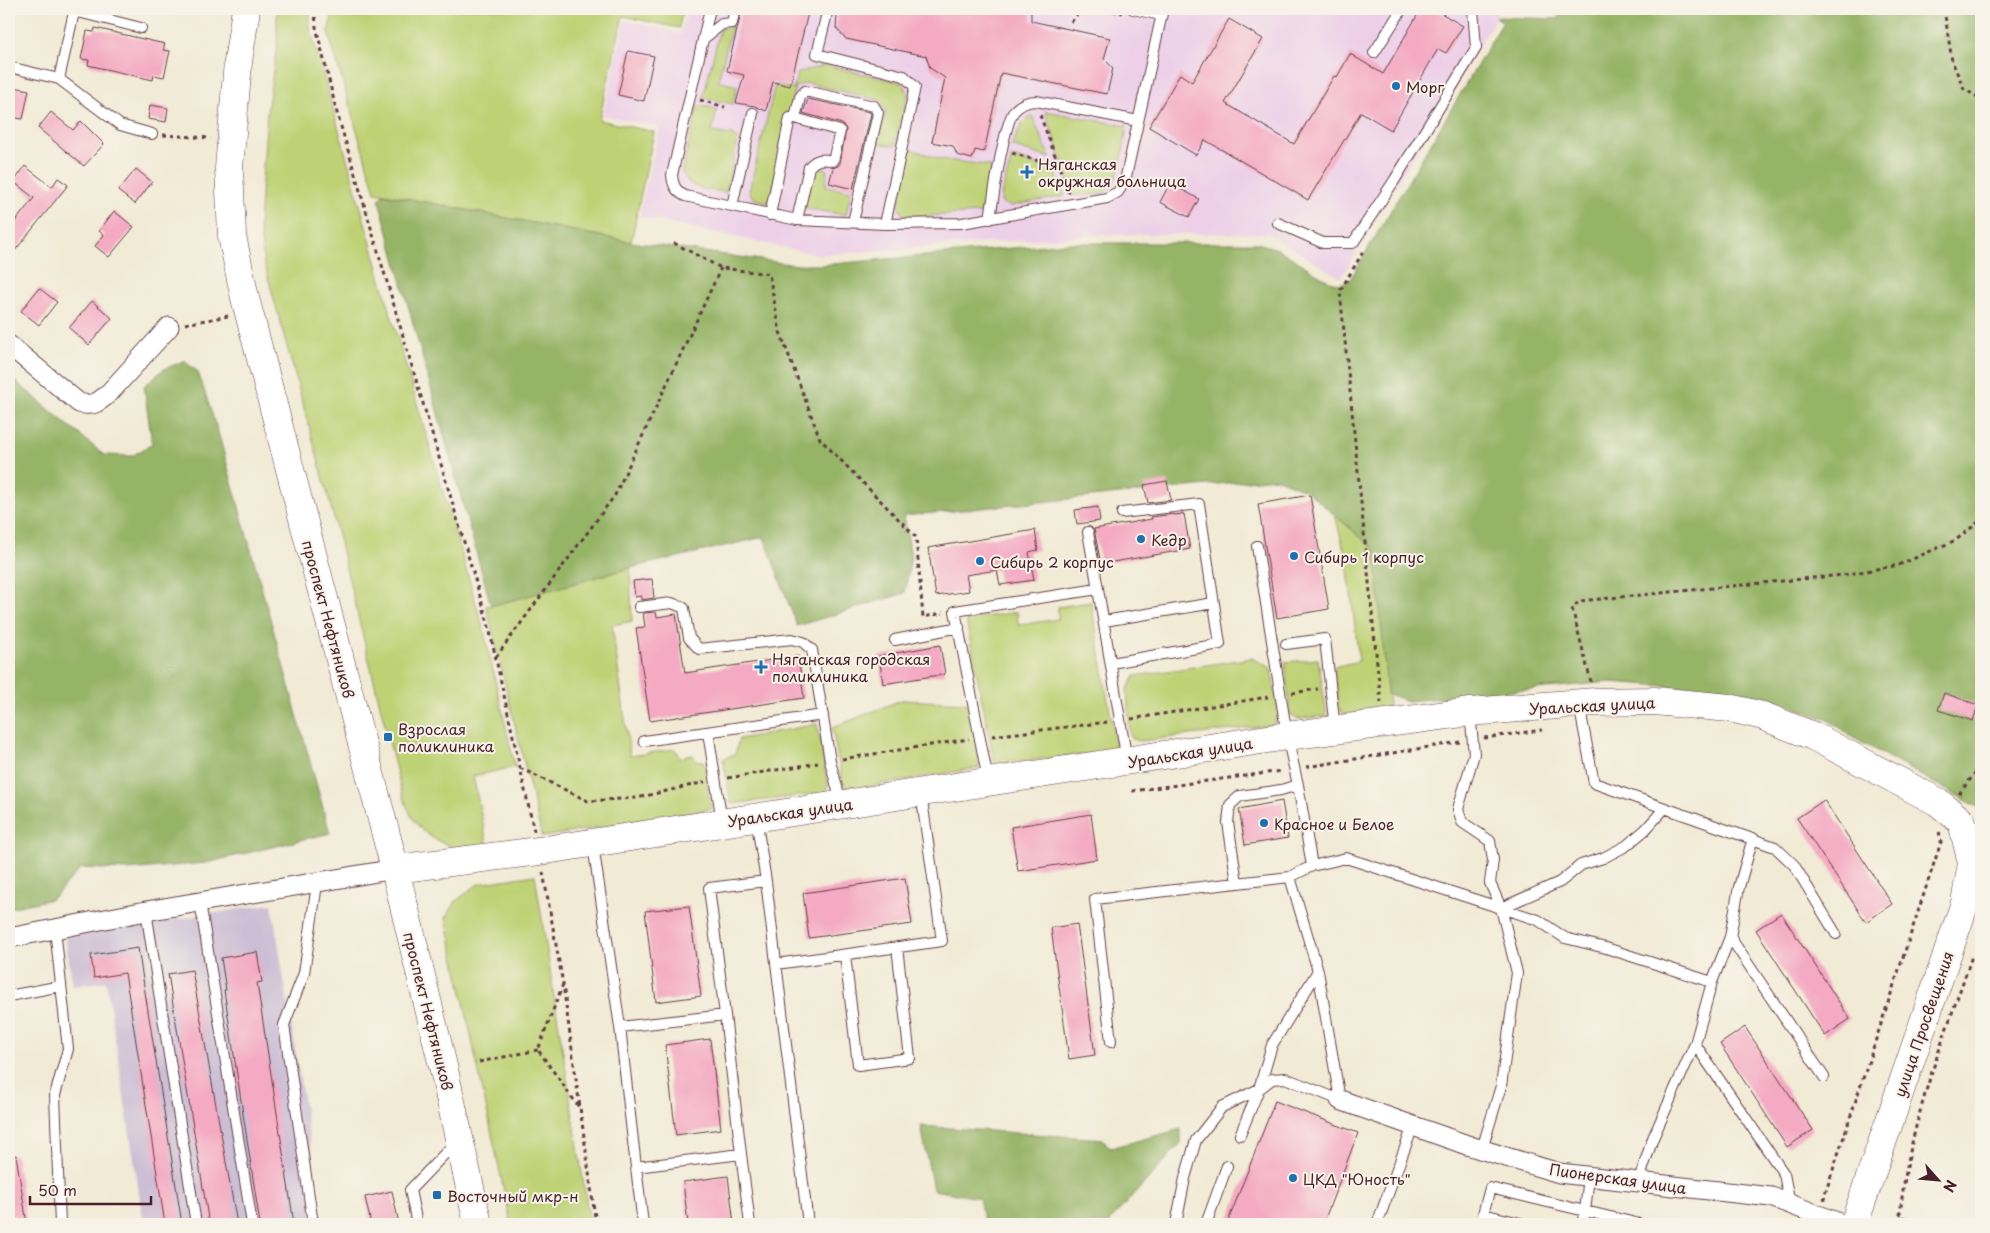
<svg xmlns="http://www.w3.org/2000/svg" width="1990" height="1233" viewBox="0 0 1990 1233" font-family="'Playpen Sans',sans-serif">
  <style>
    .built { fill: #edd0e8 }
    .industrial { fill: #ccbed4 }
    .green { fill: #bed275; stroke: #847850 }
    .forest { fill: #96b466; stroke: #706a48 }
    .building { fill: #f4aac3 }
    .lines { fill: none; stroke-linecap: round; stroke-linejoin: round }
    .lane-casing { stroke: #633d44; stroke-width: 12 }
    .street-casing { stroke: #633d44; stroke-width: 21 }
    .secondary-casing { stroke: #633d44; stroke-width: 29 }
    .path { stroke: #633d44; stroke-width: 3; stroke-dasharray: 4 4; stroke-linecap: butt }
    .lane { stroke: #fff; stroke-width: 10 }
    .street { stroke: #fff; stroke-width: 19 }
    .secondary { stroke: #fff; stroke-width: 28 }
    .poi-dot { fill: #1f6fb2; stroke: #f7f3e8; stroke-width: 2 }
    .labels { text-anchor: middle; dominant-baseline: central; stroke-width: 4; stroke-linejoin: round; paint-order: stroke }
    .poi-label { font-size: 15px; fill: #4a1f2b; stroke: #f7f3e8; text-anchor: start }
    .street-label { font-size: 15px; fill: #4a1f2b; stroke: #f7f3e8 }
  </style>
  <rect width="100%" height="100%" fill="#f7f3e8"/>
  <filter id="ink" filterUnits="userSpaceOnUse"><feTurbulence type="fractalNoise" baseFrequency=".02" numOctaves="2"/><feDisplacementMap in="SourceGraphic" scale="10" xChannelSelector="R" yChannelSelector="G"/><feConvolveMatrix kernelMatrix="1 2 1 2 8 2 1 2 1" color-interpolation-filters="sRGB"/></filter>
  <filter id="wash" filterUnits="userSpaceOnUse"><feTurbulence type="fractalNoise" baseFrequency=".0096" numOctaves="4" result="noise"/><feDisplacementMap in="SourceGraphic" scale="20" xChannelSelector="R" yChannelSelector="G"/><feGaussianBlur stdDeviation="1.12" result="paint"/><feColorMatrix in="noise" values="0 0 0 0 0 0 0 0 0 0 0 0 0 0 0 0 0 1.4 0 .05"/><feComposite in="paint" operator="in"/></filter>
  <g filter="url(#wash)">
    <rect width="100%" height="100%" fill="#f1ead5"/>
    <path class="built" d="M687,9H1496V17L1341,278L1267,233L1094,235L818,255L639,216L660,127L603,115L625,20L681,34Z"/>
    <path class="industrial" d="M272,904L323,1224H144L106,981L73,986L65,937Z"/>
    <path class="green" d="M277,9H310V28L317,52L391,315L483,627L515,767L473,776L488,848C461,852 432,844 415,822C408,812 405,801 401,790L329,499L264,263L259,225L267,112L277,45Z
      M334,9H683L679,28L623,16L599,120L654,132L631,242L375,192L328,32Z
      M732,26L718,81L737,86L733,104L703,98L720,29Z
      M825,65L903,83L908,94L895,146L878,143L886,111L879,100L806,83L795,87L770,203L754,199L749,192L775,85L793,89L798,73Z
      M698,105L717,109L712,132L732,135L738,140L726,192C706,189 690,192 682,171Z
      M1045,111L1127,126C1124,143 1121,183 1104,192C1096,196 1082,195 1073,195Z
      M1032,115L1050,158L1011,146L1022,124Z
      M911,149L940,159L991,166L981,213L904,217L898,205Z
      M1012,157L1055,171L1065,196L1010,206L1001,202L1002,192Z
      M811,166L827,169L826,186L851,191L846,215L802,208Z
      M1335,515L1375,550L1389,705L1385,711L1349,714L1342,713L1338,706L1334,667L1359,661L1347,561Z
      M630,568L632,621L612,625L630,756L675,749L679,758L693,755L697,761H704L711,809L542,837L486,605L491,606Z
      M1091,602L1116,746L1110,752L1002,763L994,761L966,620L1017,612L1018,625L1058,619V607Z
      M1252,658L1271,668L1279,715L1273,725L1140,741L1133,739L1130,734L1127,690L1135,676Z
      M1318,659L1327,716L1297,719L1290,714L1285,662Z
      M901,700L967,703L971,711L981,759L978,768L853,789L847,788L843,783L832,728Z
      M817,724L828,785L825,793L731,804L723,759L735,754L739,739Z
      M535,875L590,1224H511L446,918L456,901L478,884Z"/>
    <path class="forest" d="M1560,9H1981V809L1852,737L1830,721L1783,703L1707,689L1610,682L1408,701L1387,694L1375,550L1307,491L1276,478L904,516L911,556L905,593L797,626L764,537L630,568L491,606L379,200L383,194L631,242L797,265H821L1069,243H1257L1278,249L1327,280L1339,284L1349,281L1503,22L1496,17L1559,19Z
      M184,361L198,372L218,432L330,833L206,863L127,870L81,868L52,899L9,908V376L104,455L132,456L152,444L144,386L164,369Z
      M921,1126L1103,1139L1110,1148L1181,1129V1143L1109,1222L1110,1224H984L979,1198L933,1190Z"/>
    <g id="blocks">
      <path class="building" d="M742,9H809L790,86L773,82L766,111L755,106L736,103L744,75L727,71Z
        M841,9H1031V21L1110,38L1104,59L1113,68L1107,94L1001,73L984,152L975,150L972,159L957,155L953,146L932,142L945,78L930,68L926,56L846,39L836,28L837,15Z
        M1421,9H1434L1463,26L1446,53L1438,49L1391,130L1361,112L1308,200L1205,140L1196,155L1149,127L1180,74L1192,82L1229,19L1263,39L1225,103L1294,144L1334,76L1337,77L1350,54L1383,74Z
        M95,28L165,44L163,50L170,51L164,77L154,75L153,80L88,65L89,60L81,59L87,31L94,32Z
        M628,51L654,56L644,101L618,95Z
        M9,86L29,90L23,119L9,117Z
        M808,99L870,112L871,114L853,189L829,183L833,168L838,166L840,163L846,129L842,124L803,113Z
        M150,105L168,108L166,122L148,119Z
        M51,112L73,130L81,121L104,144L84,166L38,128Z
        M25,166L52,187L58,178L68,185L9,258V229L34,198L14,182Z
        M136,169L152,182L135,204L118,191Z
        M1170,183L1199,199L1189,217L1160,202Z
        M114,211L134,227L109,257L95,246L104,235L99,231Z
        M39,288L57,302L39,325L21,311Z
        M92,301L112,318L89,345L69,328Z
        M1167,481L1171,500L1148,503L1144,485Z
        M1310,495L1329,609L1277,618L1258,504Z
        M1098,507L1100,521L1077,524L1075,510Z
        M1174,514V515L1184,514L1190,549L1101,564L1094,529L1152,519L1151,517Z
        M1035,530L1038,550L1029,552L1034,580L1000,585L997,570L966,575L969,591L936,596L928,548Z
        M652,579L654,598L641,600V596L635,597L633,581Z
        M656,612L657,617L676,614L685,673L798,656L804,698L650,721L636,628L645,627L643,613Z
        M940,645L945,674L883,684L879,656Z
        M1944,693L1978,705L1973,721L1938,710Z
        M1824,800L1892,904L1866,922L1797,818Z
        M1282,801L1288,838L1245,845L1239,809Z
        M1091,814L1097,859L1018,871L1011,827Z
        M905,878L912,924L809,938L803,893Z
        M689,906L701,996L656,1002L645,911Z
        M1781,913L1850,1019L1825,1036L1756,930Z
        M1077,924L1095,1055L1069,1059L1051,928Z
        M138,948L182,1224H165L125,973L94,978L91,955Z
        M257,952L262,982L257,983L294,1224H260L224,990H226L221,958Z
        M192,970L237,1224H209L168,974Z
        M1745,1027L1813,1130L1787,1147L1720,1044Z
        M710,1039L721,1129L676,1135L665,1045Z
        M1275,1101L1358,1133L1323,1224H1227Z
        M16,1155L27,1224H9V1156Z
        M728,1176L734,1224H688L683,1182Z
        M392,1191L399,1224H371L365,1197Z"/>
    </g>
  </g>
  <g filter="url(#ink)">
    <use href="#blocks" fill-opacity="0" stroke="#633d44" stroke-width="1"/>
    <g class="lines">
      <g class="lane-casing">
        <path id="lane" d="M710,9L672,175C673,186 676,191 685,196L797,220L885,224L962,223L1107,198L1118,192L1125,181L1163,9
          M828,9L817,54L904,76L915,87L885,224
          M1133,9L1161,15
          M82,13L141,28
          M703,39L722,24L732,23L735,9
          M1374,53L1402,9
          M9,67L59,79L120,125L152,134
          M59,79L74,12L82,13L83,9
          M795,118L800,97L805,91L874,106L878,113L853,222
          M732,206L753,113
          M770,215L790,118H795L840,131L833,161C822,158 816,159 809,167L797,220
          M990,219C993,199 1004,121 1015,110C1021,104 1029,101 1036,101L1138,121
          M1278,223L1323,243H1353L1394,181L1476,48L1473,9
          M1088,532L1098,589
          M1257,546L1287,736L1298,785L1312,866
          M639,607L672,603L684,608L689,638L699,649L792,639L803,642L812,650L830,761L841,802
          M1104,621L1214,603
          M895,640L959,627
          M1286,644L1325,639L1335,729
          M1111,663L1220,644L1199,504L1122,513
          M1579,704L1594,783L1775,847L1794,865L1836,934
          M1470,713L1474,754L1458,809L1462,822L1490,841L1493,860L1490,883L1501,908L1538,920L1565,938L1606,948L1712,982
          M708,732L722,822
          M644,741L823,715
          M988,780L955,611L1098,589L1127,761
          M756,818L766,881
          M593,845L620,1027
          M1290,877L1318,971L1340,1100
          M1237,883L1228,822L1230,805L1240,796L1281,790L1298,785
          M200,902L252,1224
          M146,911L196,1224
          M55,929L68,1049L55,1095L60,1224
          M1730,937L1824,1077
          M845,955L858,1065L910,1058L897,947
          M776,964L942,941L921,793
          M9,996L61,986
          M725,1015L709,888L766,881L808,1224
          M1111,1042L1095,899L1290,877L1312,866L1346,858L1501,908L1560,882L1581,865L1603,858L1626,846L1645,830L1664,809
          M1695,1044L1784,1174L1790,1204
          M1240,1135L1259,1089L1272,1045L1318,971
          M1482,1149L1501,1086L1517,973L1501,908
          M636,1167L620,1027L725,1015L741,1154
          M1589,1177L1585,1211L1640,1224
          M1638,1183L1653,1138L1695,1044L1712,982L1730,937L1739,887L1753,838
          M1483,1214L1490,1188L1585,1211L1582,1224
          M313,1224L284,1025L304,973L317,884
          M417,1224L410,1190L457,1141
          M643,1224L636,1167L741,1154L750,1224
          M1176,1224L1185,1178L1196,1140L1222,1107L1259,1089L1272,1079L1285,1078L1340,1100
          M1206,1224L1227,1166
          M1377,1224L1413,1126
          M1480,1224L1483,1214L1524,1224"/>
      </g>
      <g class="street-casing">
        <path id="street" d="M9,345L79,403C93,407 99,402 109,393L169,327
          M9,938L146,911L395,869
          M1340,1100L1470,1146L1559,1173L1771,1197L1842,1224"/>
      </g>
      <g class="secondary-casing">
        <path id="secondary" d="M246,9L238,62L229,168L232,236L245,298L395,869L444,1070L478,1224
          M395,869L539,851L1287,736L1470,712L1595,702L1654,701L1730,708L1763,716L1813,736L1938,802L1962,822L1972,863L1965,903L1854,1224"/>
      </g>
      <path class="path" d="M315,9L316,27L337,113L488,623L534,831
        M1105,9L1122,13
        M1944,9L1952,61L1964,89L1981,99
        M1071,22L1082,9
        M700,100L725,107
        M1040,115L1069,193
        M163,135L211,138
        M1012,153L1059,167
        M674,243L721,268L769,274L780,332L820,439L916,537L923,617L943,613
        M1363,252L1340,291L1381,703
        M185,324L228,316
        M496,657L615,495L721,268
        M1591,682L1572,608L1580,601L1843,575L1899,565L1956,540L1981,520
        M1292,693L1318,689
        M1131,719L1268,697
        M992,736L1108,722
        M1484,738L1542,730
        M842,759L969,739
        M1306,767L1460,742
        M520,768L588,801L637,798L705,782
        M728,778L818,763
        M1132,791L1282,771
        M1959,794L1981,765
        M543,872L563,984L596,1224
        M563,984L538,1050L579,1107
        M479,1062L538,1050
        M1825,1201L1824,1197L1941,842L1939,831
        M1922,1224L1900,1216C1908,1126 1943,1041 1972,956"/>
      <use href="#lane" class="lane"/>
      <use href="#street" class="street"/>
      <use href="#secondary" class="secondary"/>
    </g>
  </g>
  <g class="poi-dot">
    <circle cx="1396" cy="86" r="5"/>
    <path d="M1024.5 164.5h5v5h5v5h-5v5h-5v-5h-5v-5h5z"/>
    <circle cx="1141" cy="539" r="5"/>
    <circle cx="1294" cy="556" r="5"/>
    <circle cx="980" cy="561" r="5"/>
    <path d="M758.5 659.5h5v5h5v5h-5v5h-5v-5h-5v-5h5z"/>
    <rect x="383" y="732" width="10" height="10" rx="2.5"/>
    <circle cx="1264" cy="823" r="5"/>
    <circle cx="1293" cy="1178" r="5"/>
    <rect x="432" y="1190" width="10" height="10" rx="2.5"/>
  </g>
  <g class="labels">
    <g class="poi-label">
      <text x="1406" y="86">Морг</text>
      <text x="1038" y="163">Няганская<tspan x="1038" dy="17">окружная больница</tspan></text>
      <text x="1151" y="539">Кедр</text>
      <text x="1304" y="556">Сибирь 1 корпус</text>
      <text x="990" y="561">Сибирь 2 корпус</text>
      <text x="772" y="658">Няганская городская<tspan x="772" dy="17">поликлиника</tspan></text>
      <text x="398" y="728">Взрослая<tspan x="398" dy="17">поликлиника</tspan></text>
      <text x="1274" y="823">Красное и Белое</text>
      <text x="1303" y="1178">ЦКД "Юность"</text>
      <text x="447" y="1195">Восточный мкр-н</text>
    </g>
    <g class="street-label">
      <text transform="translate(329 619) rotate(75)">проспект Нефтяников</text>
      <text transform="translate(1592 705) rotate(-3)">Уральская улица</text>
      <text transform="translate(1190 752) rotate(-9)">Уральская улица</text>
      <text transform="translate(790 812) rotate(-8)">Уральская улица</text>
      <text transform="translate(429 1011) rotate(76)">проспект Нефтяников</text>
      <text transform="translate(1923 1024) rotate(-71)">улица Просвещения</text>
      <text transform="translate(1618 1178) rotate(8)">Пионерская улица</text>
    </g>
  </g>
  <rect width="1990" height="1233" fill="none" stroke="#f7f3e8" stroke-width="30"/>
  <g transform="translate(1938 1180) rotate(117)" stroke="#f7f3e8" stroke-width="4" paint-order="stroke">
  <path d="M0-4L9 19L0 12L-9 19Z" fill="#4a1f2b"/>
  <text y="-8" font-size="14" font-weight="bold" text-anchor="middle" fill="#4a1f2b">N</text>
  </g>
  <path d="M30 1196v8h121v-8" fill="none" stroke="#4a1f2b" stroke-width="2.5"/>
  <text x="38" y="1196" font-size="15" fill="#4a1f2b" stroke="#f7f3e8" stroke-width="4" paint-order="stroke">50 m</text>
</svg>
